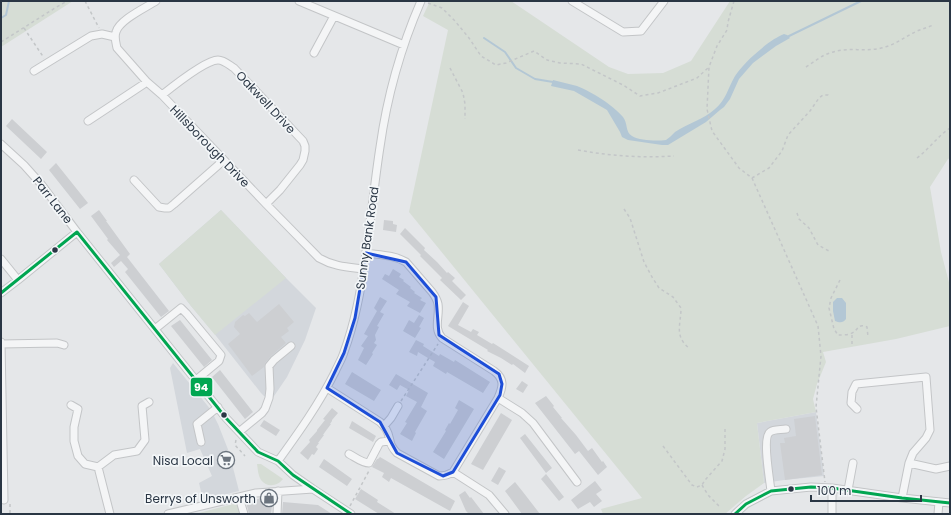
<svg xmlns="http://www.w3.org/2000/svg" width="951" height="515" viewBox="0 0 951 515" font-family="Poppins,sans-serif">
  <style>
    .built { fill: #d3d7dc }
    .green { fill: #d6ddd5 }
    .water { fill: #b3c7d5 }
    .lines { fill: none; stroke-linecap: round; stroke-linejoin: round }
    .stream { stroke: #b3c7d5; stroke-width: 2 }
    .building { fill: #cdcfd2 }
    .minor-casing { stroke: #c3c5c7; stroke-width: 9 }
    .path { stroke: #c3c6c8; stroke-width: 1.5; stroke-dasharray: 3 3; stroke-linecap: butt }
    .minor { stroke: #f4f5f6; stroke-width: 7 }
    .bus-1-casing { stroke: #f3f6f8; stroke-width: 6 }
    .bus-1 { stroke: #00a651; stroke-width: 3 }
    .marked { fill: #1d4ed8; fill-opacity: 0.2; stroke: #1d4ed8; stroke-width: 3; stroke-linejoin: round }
    .bus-dot { fill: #2a3644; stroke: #f3f6f8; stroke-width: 1.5 }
    .labels { text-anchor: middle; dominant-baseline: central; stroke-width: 3.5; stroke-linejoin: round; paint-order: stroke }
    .street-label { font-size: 12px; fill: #2a3644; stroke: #f3f6f8 }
    .poi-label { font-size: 12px; fill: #2a3644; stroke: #f3f6f8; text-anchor: end }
    .line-badge { stroke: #f3f6f8; stroke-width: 1.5 }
    .badge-label { font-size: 11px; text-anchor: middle; font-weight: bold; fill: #fff }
  </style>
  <rect width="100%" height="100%" fill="#e5e7e9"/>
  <path class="built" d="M221,210L286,278L316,308L305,340L287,377L272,399L264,396L261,393L213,332L191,306L159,264Z
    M173,363L211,410L218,424L229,452L239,491L203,500L199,483L212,476L200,449L187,453L170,368Z
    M816,412L824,476L784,480L764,483L757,423Z"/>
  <path class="green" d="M1,1H73L1,47Z
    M430,1H511L609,67L628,74L663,73L691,61L730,1H950V158L948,159L930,187L941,252L950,286V326L896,339L823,352L826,362L817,384L813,399L816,412L757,423L764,483L746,496L725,514H603L601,509L642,498L409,212L448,30L423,16Z
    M221,210L286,278L215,335L191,306L159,264Z
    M257,464H261L283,479C278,486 267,488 261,480C258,475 258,470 257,464Z
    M237,503L240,514H195Z"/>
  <path class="water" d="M784,34L787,35L790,38L776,46L753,63L739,79L730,99L724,107L720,110L706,122L668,145H662L628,140L622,137L620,132L607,110L574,91L551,86L553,80C561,82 569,84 577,86C592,92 613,105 623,117C628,123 625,132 632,136C640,141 658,141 666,140C669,138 672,135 675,132C688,123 703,120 715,109C726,100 728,88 735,76C743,63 770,39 784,34Z
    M837,298H842L846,303V319C843,323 840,323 835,321L833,311V302Z"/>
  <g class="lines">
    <path class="stream" d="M1,18L6,15L9,1
      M787,37L861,1
      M484,38L505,52L516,68L535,79L553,82"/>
  </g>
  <path class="building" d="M12,119L47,152L41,159L6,126Z
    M56,163L88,203L80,209L49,170Z
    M99,210L107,221H106L130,254L127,257L169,311L161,317L125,272L128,269L121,261L114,267L111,263L120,255L107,240L108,239L91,216Z
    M384,220L393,221V224L397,225L396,232L383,230Z
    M405,228L425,248L424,250L437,262L447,273L448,272L455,278L452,281L466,295L461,300L440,280L442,278L420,256L421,255L400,234Z
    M393,269L401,274L399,277L404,280L403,281L411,287L410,288L415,292L414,293L422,298L420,300L426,303L420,313L407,306L410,302L396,294L399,290L382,279L385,274L389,276Z
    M380,297L387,301L380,312L384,314L377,326L379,327L375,335L376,340L374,343L377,345L372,353L373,354L366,365L358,360L364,348L361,346L368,336L364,334L377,311L374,308Z
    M463,302L469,306L458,325L471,332L473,329L479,332L477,335L492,344L493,343L529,366L525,373L513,364L512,365L501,358L487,351L488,350L448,326Z
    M279,304L294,322L287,328L289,331L281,337L286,343L271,356L265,363L264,367L252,376L228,344L240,334L234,327L235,322L243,315L245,316L249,313L257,322Z
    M419,315L424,318L419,327L421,328L415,338L403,331L409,320L414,323Z
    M180,320L212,360L204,367L171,326Z
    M416,340L424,344L423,346L439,356L440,354L454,362L455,360L490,382L483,393L447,372L446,374L433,366L435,362L428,358L418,352L417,356L409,352Z
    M220,370L253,412L245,419L212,377Z
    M352,372L381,390L374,401L345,384Z
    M396,374L428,393L421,407L427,411L415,432L416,433L412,441L400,434L407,423L405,422L417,402L406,396L409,390L400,385L397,390L389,385Z
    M522,381L528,385L523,393L516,389Z
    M546,396L554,406L553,407L562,418H561L576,435L588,451L592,448L602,462L603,461L607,467L598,475L579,451L575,454L535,403Z
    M459,400L474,409L444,459L433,452L446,431L445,430L449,423L450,424L458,410L455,408Z
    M332,408L338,413L332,420V421L330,424H331L325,432L323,435H324L318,443H319L316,447L318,449L314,455L312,454L308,460L300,453L310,442L309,440L317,431V430L325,420L323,419Z
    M501,413L512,420L483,470L471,464Z
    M815,416L822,475L785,480L780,443H785L784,438L796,436L794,419Z
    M264,420L280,430L276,436L260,426Z
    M352,421L376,436L373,442L349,428Z
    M525,434L552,468L546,473L520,438Z
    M380,457L455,501L450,511L391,478L389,482L382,477L384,473L372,467L377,459H378Z
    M324,459L352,479L347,486L319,467Z
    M499,467L506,471L498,485L491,481Z
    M546,474L564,497L559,501L541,479Z
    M595,481L602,490L596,494L602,501L594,507L590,502L578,509L571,500Z
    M515,482L523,492L540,514H522L505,491Z
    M361,489L378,500L377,502L396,514H379L355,499Z
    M465,491L470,498L471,497L484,514H469L466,511L459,495Z
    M273,497L271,514H249L246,502L262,498Z
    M283,502L318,505L332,514H282Z"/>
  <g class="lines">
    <g class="minor-casing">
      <path id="minor" d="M156,1C145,8 119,20 116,32C114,37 116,43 117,48L147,82L162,95L266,204L319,258C335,267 347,267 364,269
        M299,1L404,45
        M572,1L623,32L641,31L664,1
        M314,53L334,16
        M34,71L91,36L102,34L115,37
        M162,95C172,87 206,60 218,60C224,60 229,65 234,68L303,141L305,146V151L303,160L300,165L280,190L266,204
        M88,121L147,82
        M1,144L24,165L41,184L77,232L226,418L258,452L278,461L293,475L313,489L351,514
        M134,180L159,207L165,208H169L174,204L224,160
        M1,259L18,280
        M1,293L18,280L77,232
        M155,329L181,308L187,314L221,355L219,361L196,380
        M1,342L4,500
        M1,344L57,343L64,345
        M327,388L380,422C382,424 385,427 386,429C392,439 387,443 397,453L439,476C444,476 448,475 453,472L498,398C503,387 505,379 494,371L442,338C433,328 440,316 438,304C437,299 435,296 432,292L406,262C394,255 380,255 366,253
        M498,398L522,413L533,423L577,482
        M71,405L78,409L74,427V441L78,456L85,464L98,467L110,514
        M857,409L851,403L852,392L856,384L926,377L930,430L926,438L913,453L909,463L902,498
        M384,426L391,418L398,406
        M239,432L262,413L265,409L269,398L270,389L269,366L274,360L291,346
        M201,442L197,424L218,407
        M349,454C355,457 362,463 369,463L379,444L381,442L389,441
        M278,461C299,432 319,404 335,372C338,365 342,359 344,352C357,317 363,280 367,243C372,211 375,179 380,147C387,97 401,47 421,1
        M909,463L936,469L950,466
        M98,467L114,455L137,451L145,440L142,406L149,402
        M453,472L489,495L505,514
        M848,490L853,463
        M771,491C770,481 762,437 770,432C774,429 781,430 786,429
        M239,497L244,514
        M168,514L256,493L313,489
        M277,514L278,491
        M735,514L746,504L771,491L811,487L832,488L902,498L950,503
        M832,514V488
        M938,514L939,502"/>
    </g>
    <path class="path" d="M85,1L99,28
      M734,1L728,22L727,30L717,46L709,67L707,109L712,131L739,168L752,178L769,168L782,151L788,135L810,111L819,98L823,95H828L830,96
      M428,3L442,8L455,21L469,38L481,56L496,65L506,63L534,51L547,60L560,63L581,64L623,85L640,96L658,93L697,78L709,67
      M24,28L44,58
      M1,42L55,8L67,1
      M806,67C814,62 822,55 830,53C848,46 867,53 885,47C896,44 905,37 915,32C921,29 927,28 933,25
      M450,68L463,93L465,104V119
      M578,150C610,156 642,158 674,156
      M917,158C929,149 938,136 950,128
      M752,178L818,326L821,356L816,407L825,482
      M624,209L630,218L644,262L652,277L659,288L673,297L681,308C681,324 674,336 689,348
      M797,213L799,219L809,228L818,245L829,251
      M840,280L831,298L829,308L834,329L838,335C842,335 849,335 852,333C859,330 857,323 867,327L868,337
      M852,344V333
      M401,401L438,344
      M236,440L235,445L245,456
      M663,446L692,485L697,487L702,485L705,480L713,471L722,461L725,449V429
      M702,485L708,495L721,508
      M10,504V514
      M350,506L370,469"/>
    <use href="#minor" class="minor"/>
    <g class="bus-1-casing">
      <path id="bus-1" d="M77,232L226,418L258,452L278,461L293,475L351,514
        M1,293L77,232
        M735,514L746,504L771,491L811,487L832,488L902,498L950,503"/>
    </g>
    <use href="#bus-1" class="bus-1"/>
  </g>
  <path class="marked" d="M366,253L406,262L436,297L439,335L499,374L502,384L500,395L453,472L443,476L397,453L380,422L327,388L344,353L355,318Z"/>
  <defs>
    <g id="supermarket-ring" transform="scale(0.9)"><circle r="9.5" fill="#f3f6f8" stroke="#6b747e" stroke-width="1.5"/><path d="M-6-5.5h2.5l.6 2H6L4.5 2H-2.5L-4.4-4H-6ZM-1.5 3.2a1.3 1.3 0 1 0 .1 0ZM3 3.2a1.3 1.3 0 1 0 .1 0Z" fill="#6b747e"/></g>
    <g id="shop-ring" transform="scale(0.9)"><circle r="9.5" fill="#f3f6f8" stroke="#6b747e" stroke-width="1.5"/><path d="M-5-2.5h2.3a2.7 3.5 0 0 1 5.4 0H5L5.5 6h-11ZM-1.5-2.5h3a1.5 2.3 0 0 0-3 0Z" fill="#6b747e"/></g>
  </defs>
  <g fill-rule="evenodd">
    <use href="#supermarket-ring" x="226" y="460"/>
    <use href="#shop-ring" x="269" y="498"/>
  </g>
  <g class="bus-dot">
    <circle cx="55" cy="250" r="3.5"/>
    <circle cx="224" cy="415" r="3.5"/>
    <circle cx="791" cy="489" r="3.5"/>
  </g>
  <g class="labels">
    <g class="street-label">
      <text transform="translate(266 102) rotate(47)">Oakwell Drive</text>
      <text transform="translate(210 146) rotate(46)">Hillsborough Drive</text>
      <text transform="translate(53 200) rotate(52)">Parr Lane</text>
      <text transform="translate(367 238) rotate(-82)">Sunny Bank Road</text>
    </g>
    <g class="poi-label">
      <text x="213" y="460">Nisa Local</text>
      <text x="256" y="498">Berrys of Unsworth</text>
    </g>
  </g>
  <rect class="line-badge" x="190" y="377" width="23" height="20" rx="4" fill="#00a651"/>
  <g class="badge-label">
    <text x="201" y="391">94</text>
  </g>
  <rect width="951" height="515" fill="none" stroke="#2a3644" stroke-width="4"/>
  <path d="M811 495v6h110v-6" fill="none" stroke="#2a3644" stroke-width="2"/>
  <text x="817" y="495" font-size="12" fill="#2a3644" stroke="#f3f6f8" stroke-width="3" paint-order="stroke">100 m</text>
</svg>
